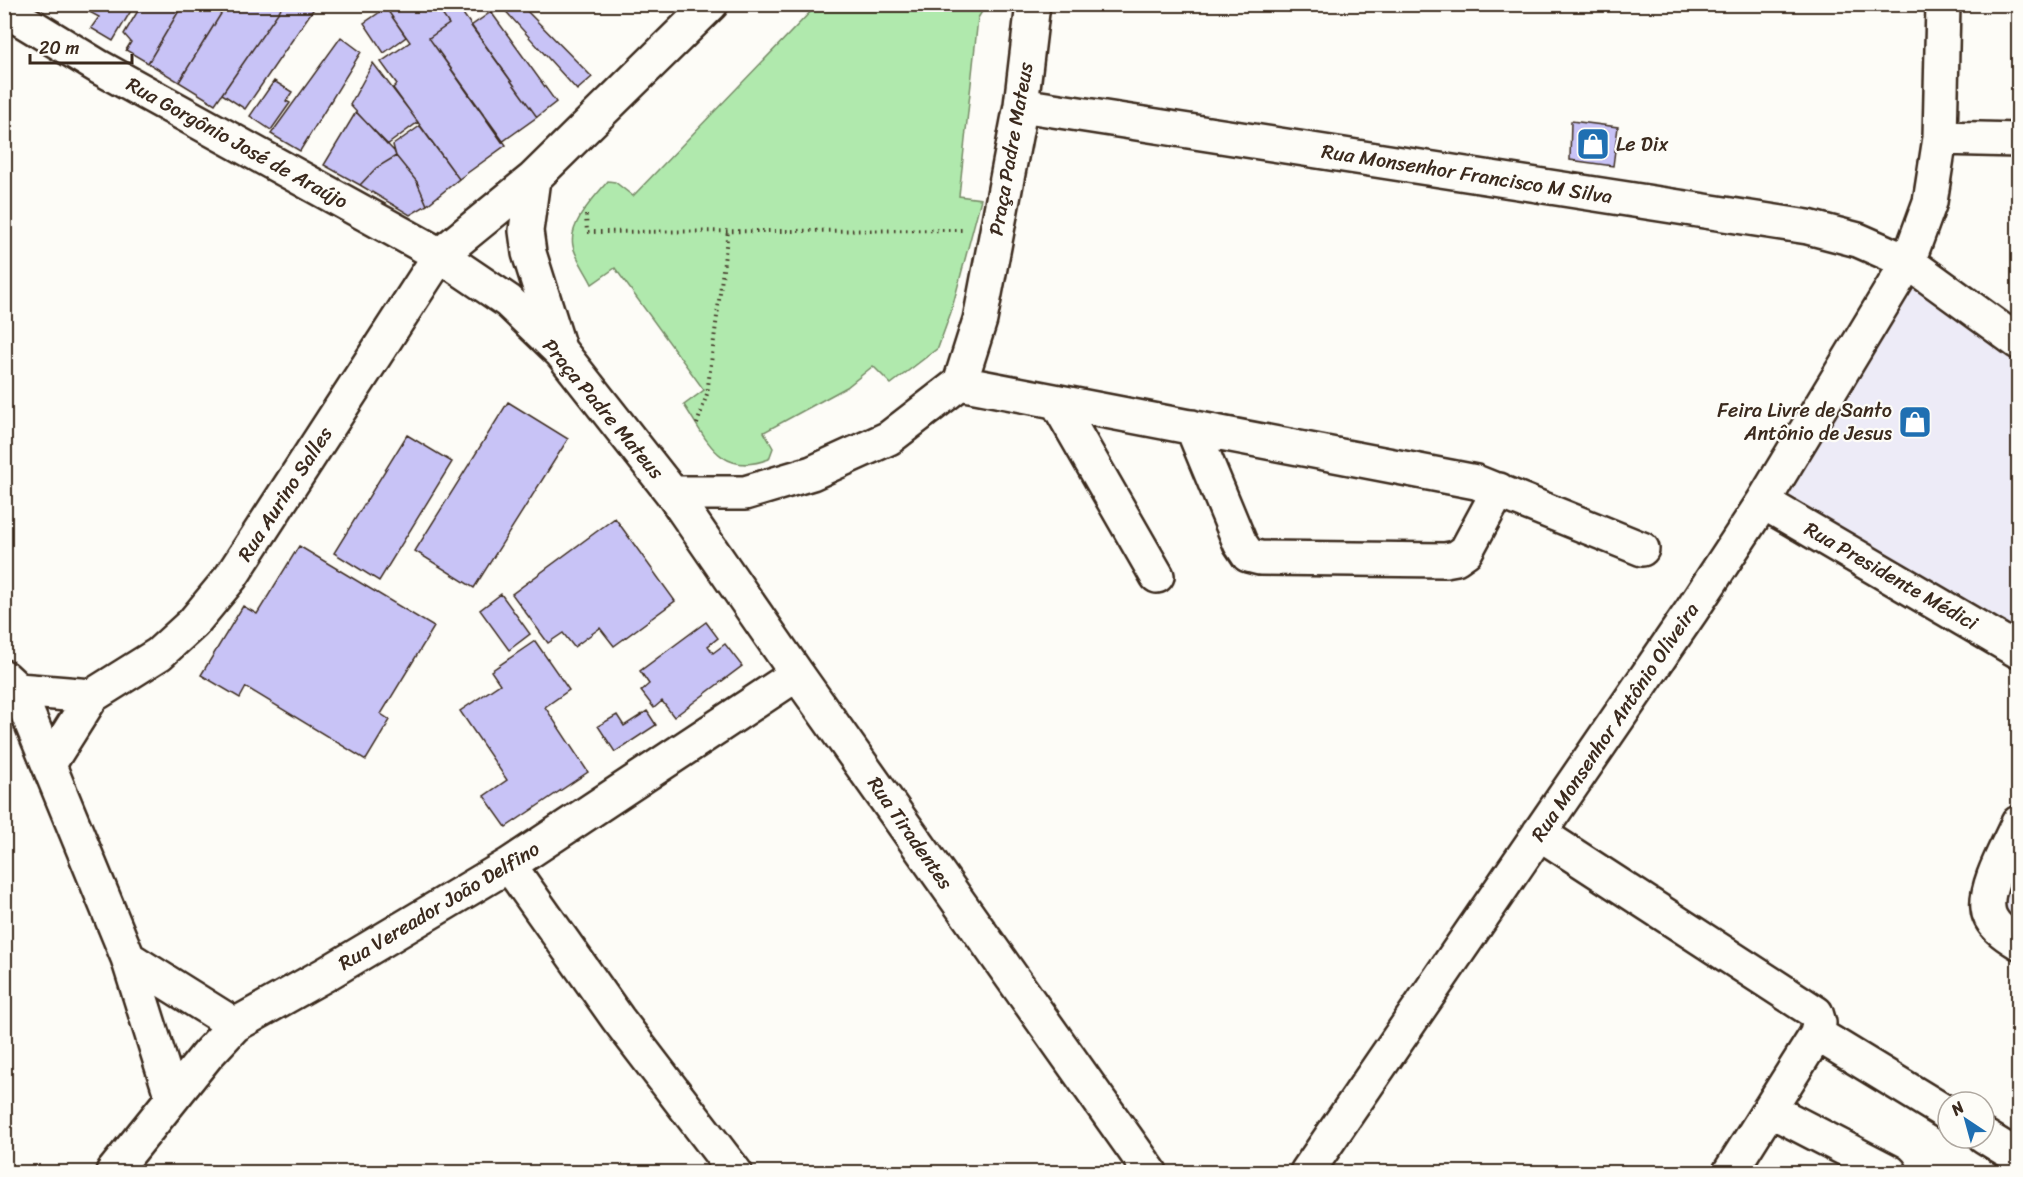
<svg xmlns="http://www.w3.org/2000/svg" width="2023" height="1177" viewBox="0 0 2023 1177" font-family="Sriracha,sans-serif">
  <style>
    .built { fill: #edebf7 }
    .green { fill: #b0e9ad; stroke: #768a66; stroke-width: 1.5 }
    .building { fill: #c8c3f6; stroke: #3b2a1e; stroke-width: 1.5 }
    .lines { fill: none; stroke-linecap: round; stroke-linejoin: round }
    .minor-casing { stroke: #3b2a1e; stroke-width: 38 }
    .path { stroke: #3b2a1e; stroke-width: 4; stroke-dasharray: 1.5 4.5; stroke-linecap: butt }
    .minor { stroke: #fdfcf7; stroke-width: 33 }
    .labels { text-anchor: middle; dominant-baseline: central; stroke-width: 4.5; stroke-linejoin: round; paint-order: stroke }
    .street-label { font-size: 20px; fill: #3b2a1e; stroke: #fdfcf7 }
    .poi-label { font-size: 20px; fill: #3b2a1e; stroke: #fdfcf7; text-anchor: start }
  </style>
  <rect width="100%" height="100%" fill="#fdfcf7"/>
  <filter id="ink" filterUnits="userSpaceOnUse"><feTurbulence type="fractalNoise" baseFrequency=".0167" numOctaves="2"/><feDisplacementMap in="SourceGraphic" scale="12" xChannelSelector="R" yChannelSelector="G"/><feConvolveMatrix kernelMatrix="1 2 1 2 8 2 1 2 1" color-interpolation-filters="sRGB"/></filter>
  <g filter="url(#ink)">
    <path class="built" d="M1908,262L2018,342V651L1763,502Z
      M2018,823V942L1990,886Z"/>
    <path class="green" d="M817,5H986L978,18L959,196L981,199L951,312L938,348L891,384L873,366L847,387L764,432L773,448L769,459C719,478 707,439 684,405L704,390L615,268L592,284C587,273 576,259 573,246C568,223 594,198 608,181L615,182L633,196Z"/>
    <path class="building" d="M82,4H135L113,41L91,28L99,17L80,7Z
      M142,4H183L148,63L126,50L131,42L124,34Z
      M183,4H227L179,82L148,63Z
      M227,4H284L215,104L179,82Z
      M284,4H317L245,109L222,94Z
      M383,4H400L403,8L408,4H435L449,24L429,38L506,145L459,179L393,88L397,84L381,62L410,42Z
      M435,4H456L537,117L502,142L429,38L449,24Z
      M485,4H520L592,77L577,90L501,6L492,14Z
      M386,8L406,37L384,53L364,23Z
      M491,12L556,102L537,117L471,26Z
      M341,37L361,52L300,151L271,134Z
      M373,63L418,122L387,145L350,105Z
      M274,81L292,92L286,101L290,103L271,130L250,116Z
      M356,112L394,151L396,156L376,168L360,185L324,165Z
      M1571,121L1618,127L1613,166L1570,160Z
      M420,126L459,179L427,205L417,182L396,156L393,145Z
      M396,156L417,182L427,205L410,215L360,185L376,168Z
      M508,402L568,439L474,588L415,551Z
      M407,435L452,462L379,581L334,553Z
      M615,518L675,601L614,646L600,628L574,647L563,633L548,643L512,594Z
      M299,546L434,627L381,714L390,720L366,760L246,687L240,698L201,675L243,606L257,614Z
      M501,594L530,634L509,650L480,610Z
      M706,622L718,638L708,646L713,653L725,644L742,666L674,717L662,701L654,708L641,691L649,684L640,671Z
      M535,641L569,690L545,707L588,772L506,827L484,796L507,780L460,711L500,684L491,671Z
      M647,711L656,725L615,752L598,726L617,715L624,726Z"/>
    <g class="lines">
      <g class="minor-casing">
        <path id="minor" d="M4,9L99,67L440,255L508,301L561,352L672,493L797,674L1150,1172
          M1021,105L1808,227L1858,240L1908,262L2018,342
          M1940,138L2018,140
          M533,179L526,231L529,253L558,345
          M960,383L1476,482L1642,549
          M1057,402L1157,576
          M1192,427L1240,543L1248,555L1260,558L1445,560L1456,558L1466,551L1499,490
          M672,493H745L812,473L889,438L960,383L980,320L1021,105L1033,4
          M1763,502L2018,651
          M4,677L18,690L92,696
          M18,690L128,958L172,1098
          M49,764L92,696L159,654L193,623L231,577L440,255L533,179L711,4
          M2018,823C2009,845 1985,884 1988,908C1989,924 2006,935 2018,942
          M1539,833L1816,1013L1819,1023L1817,1034L1730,1172
          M509,865L618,1019L735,1172
          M128,958L235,1025
          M1817,1034L1948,1114
          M1770,1110L1890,1172
          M1984,1136L2010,1152L2018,1162
          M113,1172L207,1055L235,1025L326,974L509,865L797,674
          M1307,1172L1692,610L1763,502L1908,262L1930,202L1940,138L1943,4"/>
      </g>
      <path class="path" d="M586,215L587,232L963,230
        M697,424L707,394L728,231"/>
      <use href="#minor" class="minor"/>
    </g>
  </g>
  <defs>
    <g id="shop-square" transform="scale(1.725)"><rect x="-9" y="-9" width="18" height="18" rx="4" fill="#1f6fb2" stroke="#fdfcf7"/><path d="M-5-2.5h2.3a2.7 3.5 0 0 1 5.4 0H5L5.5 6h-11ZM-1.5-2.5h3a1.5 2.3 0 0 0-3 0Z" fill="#fff"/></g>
  </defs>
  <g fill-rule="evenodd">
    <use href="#shop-square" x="1593" y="144"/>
    <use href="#shop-square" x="1915" y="422"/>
  </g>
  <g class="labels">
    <g class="street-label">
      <text transform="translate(237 143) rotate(29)">Rua Gorgônio José de Araújo</text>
      <text transform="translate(1011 149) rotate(-80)">Praça Padre Mateus</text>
      <text transform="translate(1467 174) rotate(9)">Rua Monsenhor Francisco M Silva</text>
      <text transform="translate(603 409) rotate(50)">Praça Padre Mateus</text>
      <text transform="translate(285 494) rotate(-57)">Rua Aurino Salles</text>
      <text transform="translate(1891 576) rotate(30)">Rua Presidente Médici</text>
      <text transform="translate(1615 722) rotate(-56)">Rua Monsenhor Antônio Oliveira</text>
      <text transform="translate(910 833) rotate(55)">Rua Tiradentes</text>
      <text transform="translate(439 906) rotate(-31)">Rua Vereador João Delfino</text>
    </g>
    <g class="poi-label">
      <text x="1616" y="144">Le Dix</text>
      <text x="1892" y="410" text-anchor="end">Feira Livre de Santo<tspan x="1892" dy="23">Antônio de Jesus</tspan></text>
    </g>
  </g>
  <rect width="2023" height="1177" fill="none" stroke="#fdfcf7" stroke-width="24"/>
  <rect x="12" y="12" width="1999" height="1153" fill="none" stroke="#3b2a1e" stroke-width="2" filter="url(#ink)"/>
  <g transform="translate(1966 1120) rotate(324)"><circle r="28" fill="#fdfcf7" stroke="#afa8a0" stroke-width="1.5"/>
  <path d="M0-4.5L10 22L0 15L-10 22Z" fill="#1f6fb2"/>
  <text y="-9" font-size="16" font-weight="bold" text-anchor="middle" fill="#3b2a1e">N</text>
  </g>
  <path d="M30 54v9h102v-9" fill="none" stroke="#3b2a1e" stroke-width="3"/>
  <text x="39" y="54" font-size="18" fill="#3b2a1e" stroke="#fdfcf7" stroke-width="4.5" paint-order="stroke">20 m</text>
</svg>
